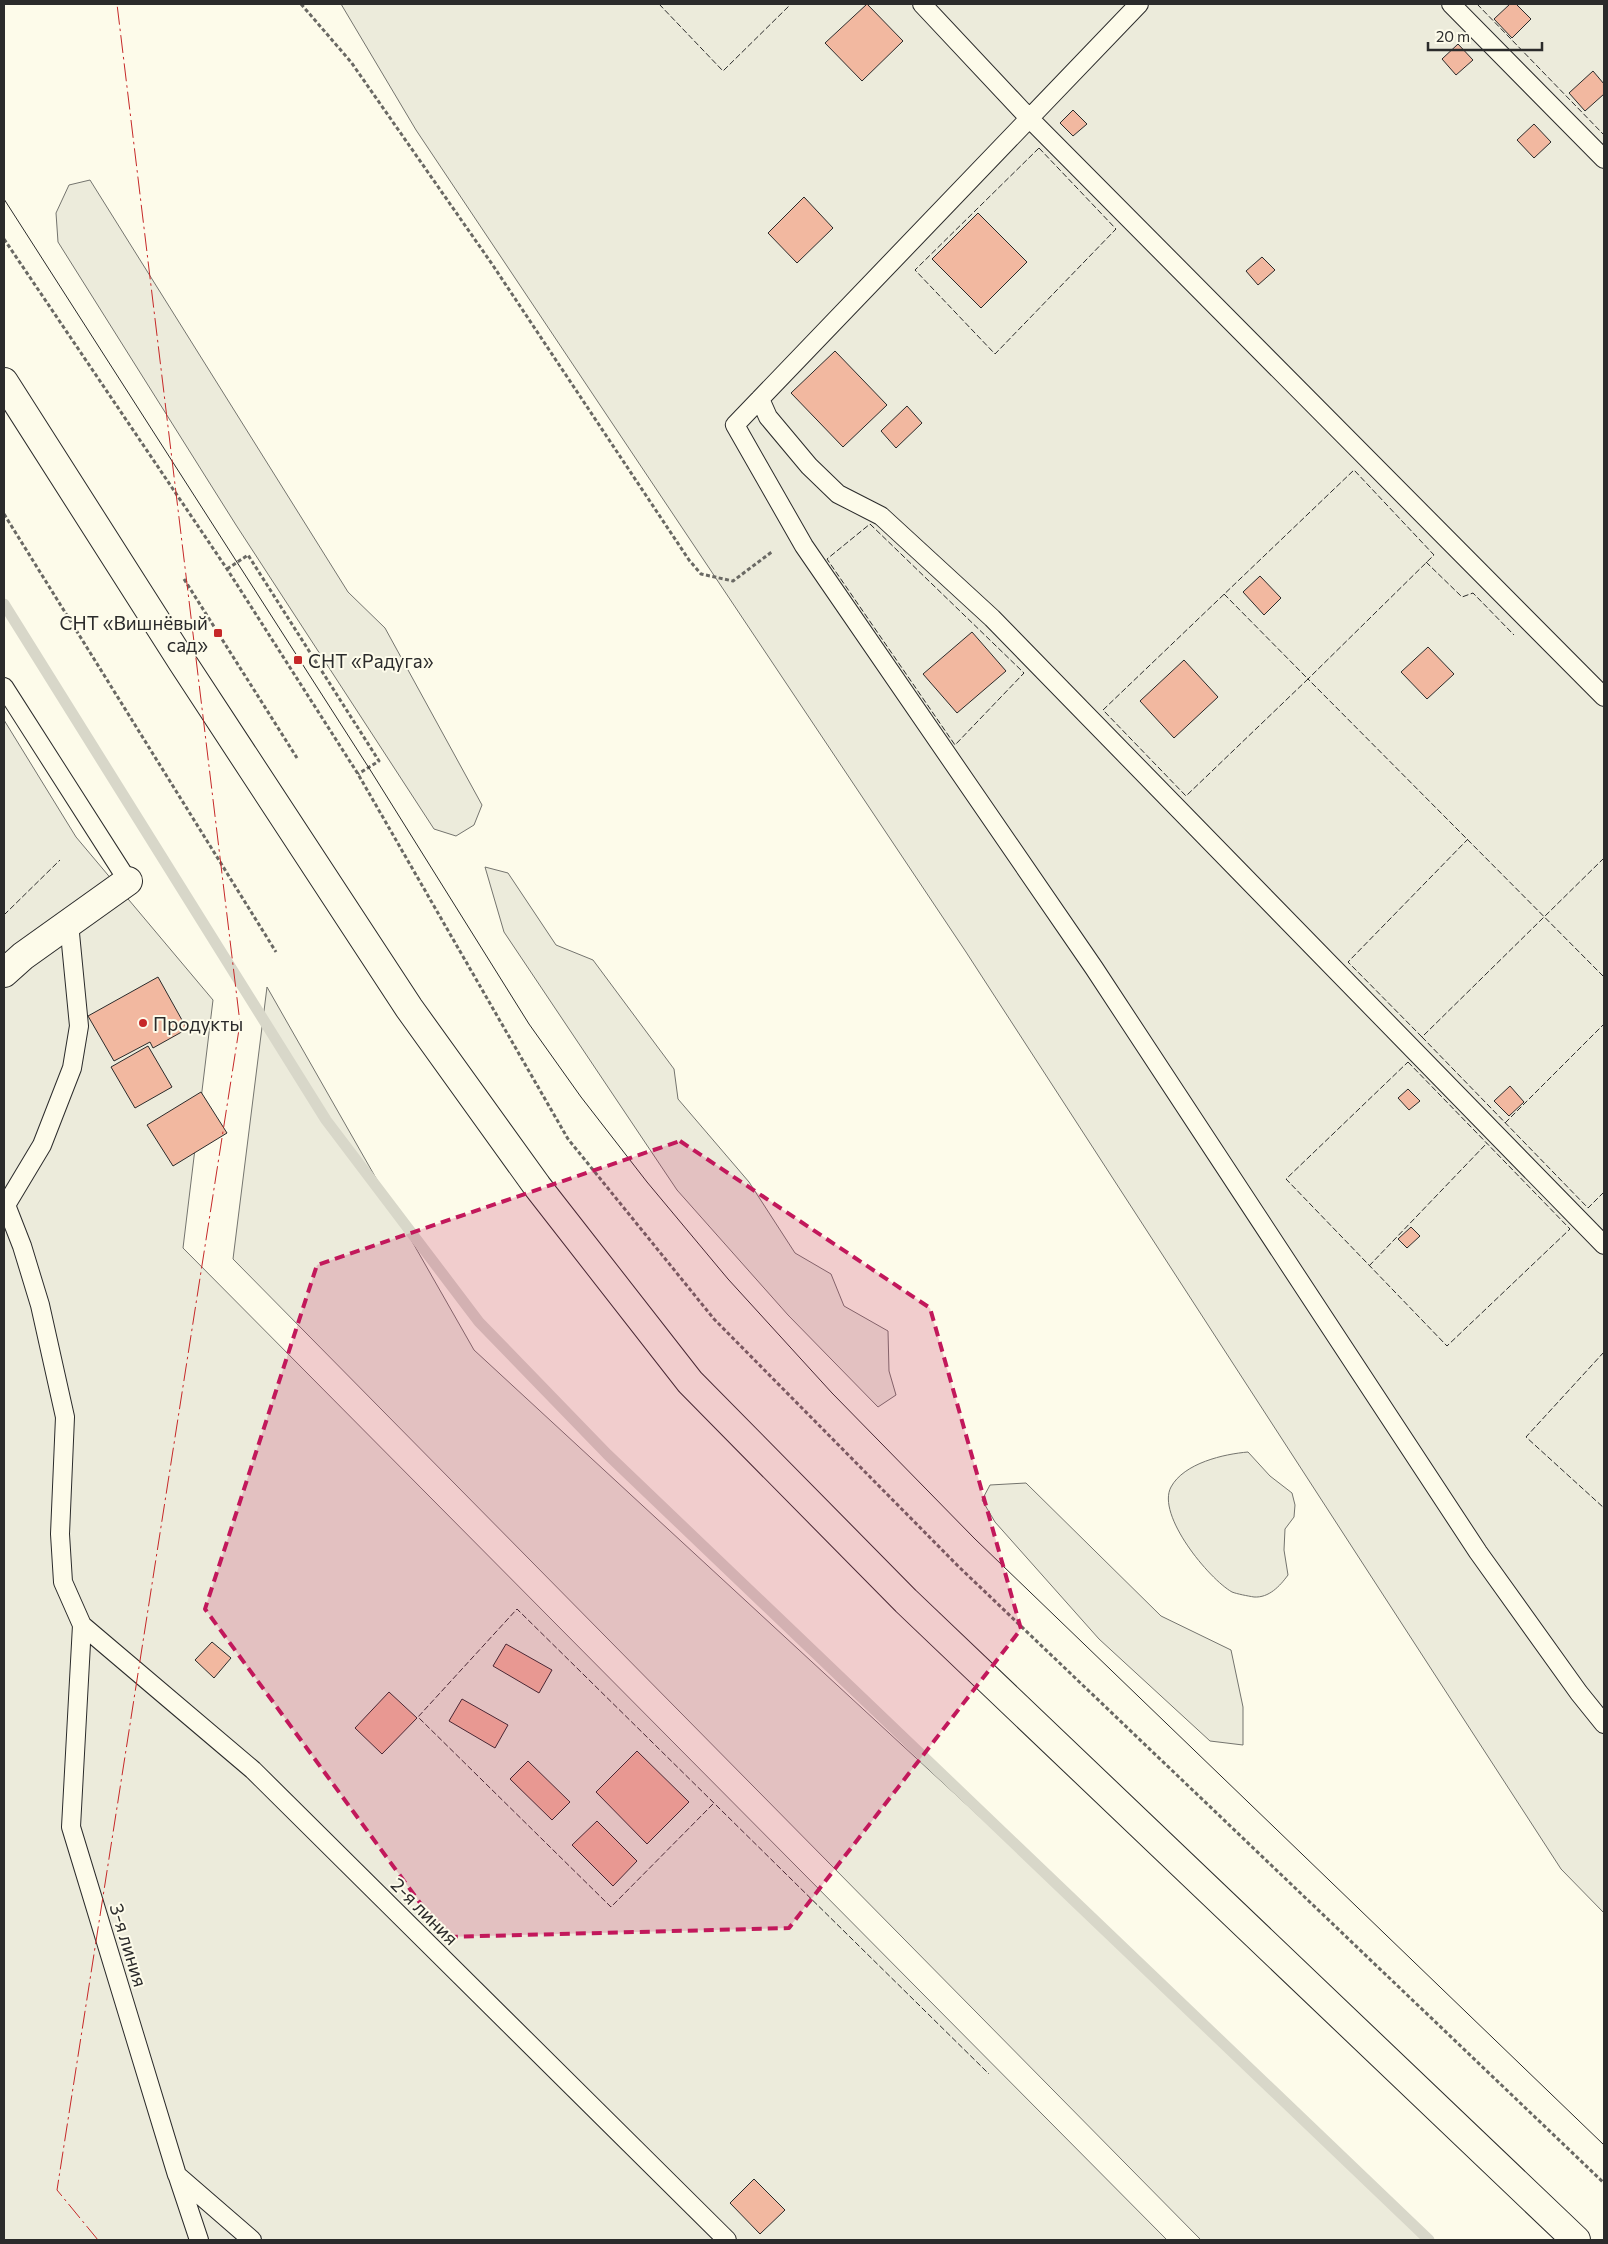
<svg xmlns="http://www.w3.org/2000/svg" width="1608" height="2244" viewBox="0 0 1608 2244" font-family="Commissioner,sans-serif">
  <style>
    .green { fill: #ecebdb; stroke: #74746e }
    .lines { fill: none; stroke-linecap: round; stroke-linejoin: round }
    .stream { stroke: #d8d7c9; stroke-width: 11 }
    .building { fill: #f2b8a0; stroke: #2b2b2b }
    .service-casing { stroke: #2b2b2b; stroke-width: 20 }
    .minor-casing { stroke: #2b2b2b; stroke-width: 30 }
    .primary-casing { stroke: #2b2b2b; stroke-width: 30 }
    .path { stroke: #6a6964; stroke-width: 3; stroke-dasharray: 4 2.5; stroke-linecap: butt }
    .service { stroke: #fdfbea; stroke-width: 18 }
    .minor { stroke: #fdfbea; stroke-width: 28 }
    .primary { stroke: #fdfbea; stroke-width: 28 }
    .tram { stroke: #2b2b2b; stroke-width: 1 }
    .fence { stroke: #2b2b2b; stroke-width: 1; stroke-dasharray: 6 2.5; stroke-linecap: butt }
    .power { stroke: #c62828; stroke-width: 1; stroke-dasharray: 18 4 2.5 4; stroke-linecap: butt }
    .marked { fill: #c2185b; fill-opacity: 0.2; stroke: #c2185b; stroke-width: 4; stroke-dasharray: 10 6; stroke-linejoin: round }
    .poi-dot { fill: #c62828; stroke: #fdfbea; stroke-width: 2 }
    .labels { text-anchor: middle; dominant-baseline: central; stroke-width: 4; stroke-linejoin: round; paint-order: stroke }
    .poi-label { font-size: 19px; fill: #2b2b2b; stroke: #fdfbea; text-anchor: start }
    .street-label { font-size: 19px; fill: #2b2b2b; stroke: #fdfbea }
  </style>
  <rect width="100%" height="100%" fill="#fdfbea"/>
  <path class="green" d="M341,4H1604V1913L1561,1869L966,952L416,130Z
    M90,180L348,592L385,628L482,805L474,825L456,836L434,829L236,525L58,242L56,213L69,185Z
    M4,720L76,837L213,1000L183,1248L1167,2240H4Z
    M485,867L508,873L556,945L593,960L674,1069L678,1099L749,1182L795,1253L831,1274L844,1306L888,1331L889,1371L896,1395L878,1407L788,1315L677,1190L504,932Z
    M267,987L474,1350L1110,1937L1426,2240H1201L233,1259Z
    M1248,1452L1270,1476L1292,1493L1295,1505L1294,1517L1285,1529L1284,1550L1288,1575C1280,1586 1269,1598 1254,1597C1248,1596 1237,1594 1232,1592C1209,1579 1156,1515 1171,1487C1184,1463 1224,1454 1248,1452Z
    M1026,1483L1161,1616L1231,1650L1243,1707V1745L1210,1741L1099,1639L995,1522L982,1500L990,1485Z"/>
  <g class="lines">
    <path class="stream" d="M4,604L326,1120L479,1322L607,1454L1429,2240"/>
  </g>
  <path class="building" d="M867,4L903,41L862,81L825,43Z
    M1510,4H1516L1531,19L1512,38L1494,19Z
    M1458,44L1473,60L1456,75L1442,59Z
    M1593,71L1604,84V94L1585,111L1569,93Z
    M1073,110L1087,124L1073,136L1060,123Z
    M1534,124L1551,142L1534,158L1517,140Z
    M804,197L833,228L797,263L768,233Z
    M978,213L1027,262L981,308L932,259Z
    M1262,257L1275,270L1258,285L1246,271Z
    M835,351L887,405L843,447L791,393Z
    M907,406L922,423L896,448L881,431Z
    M1260,576L1281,598L1264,615L1243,592Z
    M972,632L1006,671L957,713L923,674Z
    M1428,647L1454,674L1427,699L1401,672Z
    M1184,660L1218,697L1174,738L1140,701Z
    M158,977L187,1029L153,1048L150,1042L114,1061L88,1016Z
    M148,1046L172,1087L135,1108L111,1067Z
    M1510,1086L1524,1102L1509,1116L1494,1101Z
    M1408,1089L1420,1101L1409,1110L1398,1098Z
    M201,1092L227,1133L173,1166L147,1125Z
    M1411,1227L1420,1236L1407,1248L1398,1239Z
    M212,1642L231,1658L214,1678L195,1660Z
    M506,1644L552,1670L539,1693L493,1666Z
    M389,1692L417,1718L382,1754L355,1728Z
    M462,1699L508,1725L495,1748L449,1721Z
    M637,1751L689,1802L647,1844L596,1792Z
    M528,1761L570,1802L552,1820L510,1779Z
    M597,1821L637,1861L613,1886L572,1845Z
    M754,2179L785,2210L760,2234L730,2203Z"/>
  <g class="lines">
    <g class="service-casing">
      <path id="service" d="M922,4L1028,117L1604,697
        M1139,4L735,425L804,546L1094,968L1478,1552L1579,1693L1604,1724
        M1451,4L1604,159
        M760,399L768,417L809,466L838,494L881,516L992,618L1604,1245
        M4,687L128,881
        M69,923L79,1026L72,1068L42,1145L6,1205L22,1246L40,1305L65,1417L60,1534L63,1582L82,1625L253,1770L727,2240
        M82,1625L71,1827L177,2175L252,2240
        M178,2177L199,2240"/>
    </g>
    <g class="minor-casing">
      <path id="minor" d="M4,973L23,956L128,881"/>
    </g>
    <g class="primary-casing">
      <path id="primary" d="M4,382L183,663L409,1008L537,1186L690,1382L906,1601L1576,2240"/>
    </g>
    <path class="path" d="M301,4L351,62L492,264L689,560L701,574L733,581L773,551
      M4,239L227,569L358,774L568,1139L714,1319L958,1566L1604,2183
      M4,514L276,952
      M227,569L248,555L379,761L358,774
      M184,579L297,758"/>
    <use href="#service" class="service"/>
    <use href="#minor" class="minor"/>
    <use href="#primary" class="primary"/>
    <path class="tram" d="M4,199L369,768L529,1024L581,1097L647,1182L728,1279L832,1393L975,1539L1604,2145"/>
    <path class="fence" d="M659,4L723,71L791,4
      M1477,4L1604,135
      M1039,148L1116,229L995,354L915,270Z
      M870,524L1024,673L955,745L827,559Z
      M1426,562L1462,597L1473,593L1514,635
      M1224,594L1308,679L1186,796L1103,710L1354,470L1434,555L1308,679L1604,977
      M1604,858L1422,1037L1588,1208L1604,1192
      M4,915L60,860
      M1422,1037L1348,962L1468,839
      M1408,1062L1570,1229L1447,1346L1286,1179Z
      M1505,1123L1604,1024
      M1369,1266L1487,1143
      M1604,1352L1526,1437L1604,1508
      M713,1804L611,1907L418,1717L517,1609L989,2074"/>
    <path class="power" d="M98,2240L57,2190L240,1023L117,4"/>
  </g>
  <path class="marked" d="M680,1141L930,1308L1021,1629L789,1928L445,1937L205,1609L317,1265Z"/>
  <g class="poi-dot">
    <rect x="213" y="628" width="10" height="10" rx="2.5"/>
    <rect x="293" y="655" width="10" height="10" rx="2.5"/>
    <circle cx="143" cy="1023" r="5"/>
  </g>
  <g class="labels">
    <g class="poi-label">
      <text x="208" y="622" text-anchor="end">СНТ «Вишнёвый<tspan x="208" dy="22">сад»</tspan></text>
      <text x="308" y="660">СНТ «Радуга»</text>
      <text x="153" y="1023">Продукты</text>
    </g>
    <g class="street-label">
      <text transform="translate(425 1911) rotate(45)">2-я линия</text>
      <text transform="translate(129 1945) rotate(73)">3-я линия</text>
    </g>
  </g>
  <rect width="1608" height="2244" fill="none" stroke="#2b2b2b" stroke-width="10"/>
  <path d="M1428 42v8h114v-8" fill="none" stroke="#2b2b2b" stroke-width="2.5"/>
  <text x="1436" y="42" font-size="15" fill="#2b2b2b" stroke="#fdfbea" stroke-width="4" paint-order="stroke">20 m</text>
</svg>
